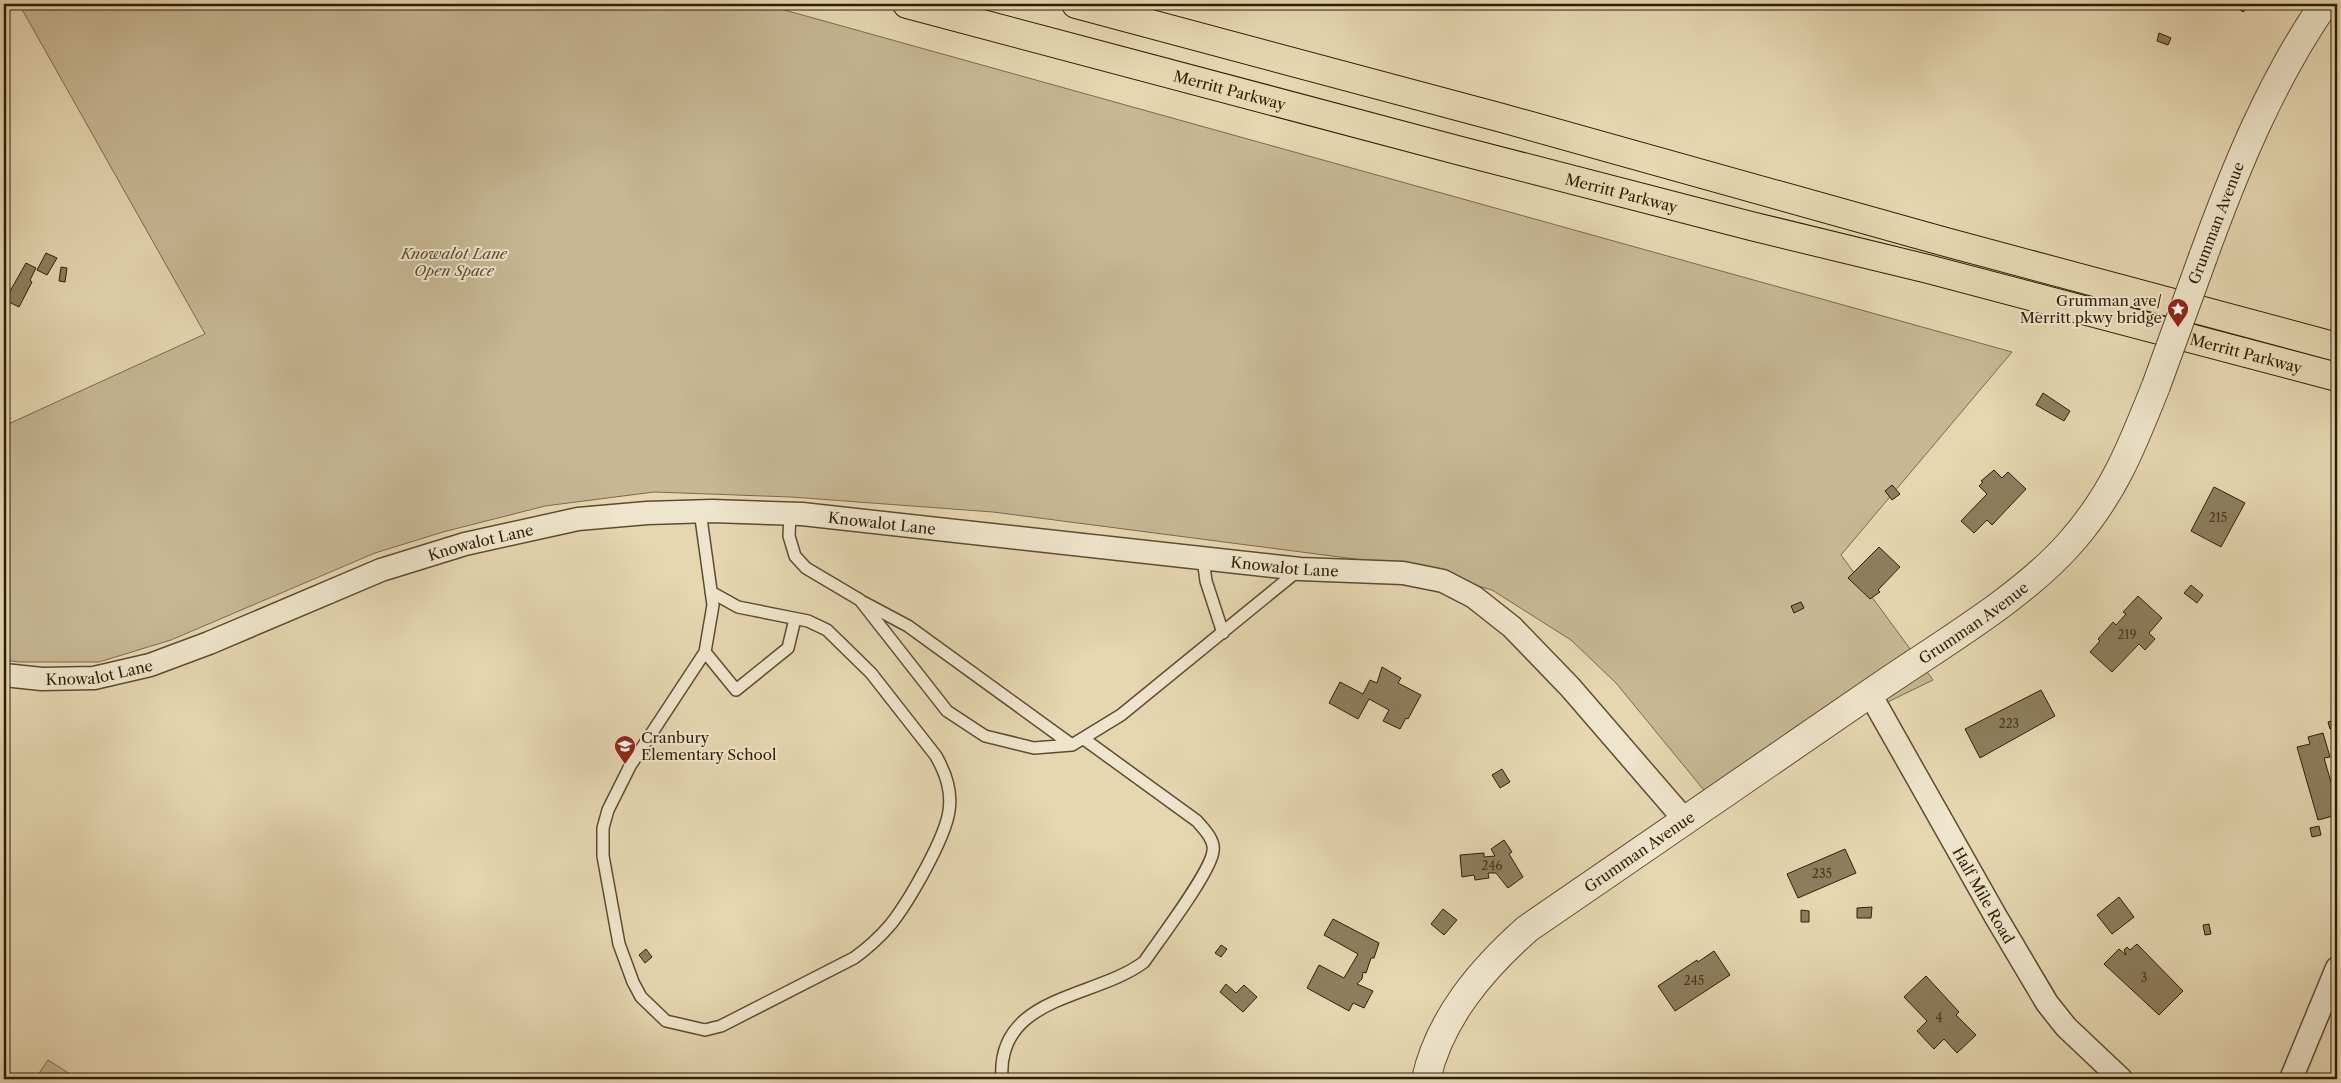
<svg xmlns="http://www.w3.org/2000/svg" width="2341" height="1083" viewBox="0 0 2341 1083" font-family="'Libre Caslon Text',serif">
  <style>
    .green { fill: #c7b794; stroke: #7b6a4e }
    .building { fill: #8e7e5f; stroke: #2f1d07 }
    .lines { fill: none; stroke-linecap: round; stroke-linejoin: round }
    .service-casing { stroke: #5d4c32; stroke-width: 14 }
    .minor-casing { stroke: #5d4c32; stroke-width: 25 }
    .tertiary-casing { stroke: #5d4c32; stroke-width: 30 }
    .motorway-casing { stroke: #2f1d07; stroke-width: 30 }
    .service { stroke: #efe5cc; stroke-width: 11 }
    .minor { stroke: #efe5cc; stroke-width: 22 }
    .tertiary { stroke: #efe5cc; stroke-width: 28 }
    .motorway { stroke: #e6d7b1; stroke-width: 28 }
    .tertiary-bridge-casing { stroke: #5d4c32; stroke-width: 30; stroke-linecap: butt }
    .tertiary-bridge { stroke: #efe5cc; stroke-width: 28 }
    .labels { text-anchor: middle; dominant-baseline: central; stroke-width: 4; stroke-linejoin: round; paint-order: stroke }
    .number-label { font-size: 12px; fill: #47351d }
    .street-label { font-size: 15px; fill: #2f1d07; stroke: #efe5cc }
    .park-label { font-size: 15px; font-style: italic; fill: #5d4b31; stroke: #efe5cc }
    .poi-label { font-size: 15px; fill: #2f1d07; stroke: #efe5cc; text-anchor: end }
  </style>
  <rect width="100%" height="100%" fill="#e6d7b1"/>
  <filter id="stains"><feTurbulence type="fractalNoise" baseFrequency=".004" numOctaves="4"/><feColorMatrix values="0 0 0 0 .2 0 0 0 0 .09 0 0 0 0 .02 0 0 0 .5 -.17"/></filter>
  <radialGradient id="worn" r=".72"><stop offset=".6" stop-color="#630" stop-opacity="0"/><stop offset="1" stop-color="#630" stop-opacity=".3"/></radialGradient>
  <path class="green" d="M19,4H763L2012,352L1841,555L1933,680L1820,735L1712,800L1616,683L1571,640L1492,590L1409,566L993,512L791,497L654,492L545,506L443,532L375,553L171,640L99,662H19L4,660V426L205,334Z
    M48,1060L78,1079H35Z"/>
  <path class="building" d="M2233,4H2250L2243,12Z
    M2159,33L2171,38L2168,45L2157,41Z
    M46,253L57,258L47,275L37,270Z
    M26,263L36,268L30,280L32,282L19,307L5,300Z
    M61,267L67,268L65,282L59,281Z
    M2043,393L2070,411L2064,421L2036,405Z
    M1994,470L2002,478L2008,472L2026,489L1992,525L1987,520L1974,533L1961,521L1987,494L1979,486L1983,482L1981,481Z
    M1892,485L1900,494L1892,500L1885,491Z
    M2214,487L2245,503L2221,547L2191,531Z
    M1879,547L1900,567L1878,590L1880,592L1870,599L1848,578Z
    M2191,585L2203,595L2197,603L2184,593Z
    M2138,596L2162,618L2149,633L2155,639L2145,650L2139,644L2112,672L2090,652L2100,641L2098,639L2113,622L2116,625L2126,614L2123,612Z
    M1801,602L1804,608L1794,613L1791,606Z
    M1382,667L1401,678L1398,683L1421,695L1408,719L1406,718L1400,729L1383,721L1389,710L1369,699L1358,719L1329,703L1340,682L1363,694L1370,680L1377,683Z
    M2041,690L2055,716L1980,758L1965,729Z
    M2337,719V728L2330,729L2328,722Z
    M2323,733L2330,757L2324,758L2333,789L2337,788V815L2318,820L2297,747L2310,744L2308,737Z
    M1502,769L1510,782L1500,788L1492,775Z
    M2319,826L2321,835L2312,837L2310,828Z
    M1504,840L1512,852L1509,854L1523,877L1508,888L1496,873H1488L1489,878L1475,880L1474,875L1462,877L1460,855L1484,853V857L1495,856L1491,849Z
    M1845,849L1856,873L1798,898L1787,874Z
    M2119,897L2134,917L2112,934L2097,915Z
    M1872,907L1871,918H1857V908Z
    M1443,909L1457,920L1444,935L1431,924Z
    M1801,910L1809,911V922H1801Z
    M1333,919L1379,943L1374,958H1371L1366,973L1363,972L1362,979L1357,984L1373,991L1364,1008L1353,1003L1349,1011L1307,988L1319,965L1344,978L1358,954L1324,935Z
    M2209,924L2211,934L2205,935L2203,925Z
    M2137,944L2183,991L2159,1015L2104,964L2119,949L2126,955L2124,950L2127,947L2130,950Z
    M1221,945L1227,949L1221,957L1215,953Z
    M646,949L652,957L645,963L639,955Z
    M1714,951L1730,975L1675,1011L1658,986L1697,960L1698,962Z
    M1926,976L1959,1012L1956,1015L1976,1035L1957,1053L1944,1039L1934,1049L1917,1031L1927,1021L1904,997Z
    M1226,984L1236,993L1244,985L1257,997L1243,1012L1220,992Z"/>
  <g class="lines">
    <g class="service-casing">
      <path id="service" d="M700,511L713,605L705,652L630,766L608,810L603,828V856L619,944L633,982L641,997L666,1021L705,1030L721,1026L854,958C868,948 880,937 891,924C909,901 945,839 949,811C952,791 946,774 936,756L871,673L827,630L808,621L738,607L711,592
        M790,514L789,536L795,556L806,568L860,600L947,711L985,736L1034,748L1072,745L1121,715L1300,569
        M1203,559L1206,581L1223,633
        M863,602L908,626L1072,745
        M705,652L736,690L788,648L795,619
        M1002,1079C996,995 1095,999 1144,962C1159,940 1211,872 1213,851C1215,840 1204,829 1197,821L1084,739"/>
    </g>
    <g class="minor-casing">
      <g id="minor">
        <path id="s1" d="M4,675L42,679L94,678L150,665L209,643L381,570L465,544L578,519L647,513L712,511L802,514L1300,569L1403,573L1443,581L1474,597L1512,627L1570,687L1684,819"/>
        <path id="s2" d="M1870,694L1996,917L2047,1003L2066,1027L2121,1079"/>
        <path d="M2291,1079L2337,968"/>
      </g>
    </g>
    <g class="tertiary-casing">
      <g id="tertiary">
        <path d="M2203,257C2235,169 2271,81 2324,4"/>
        <path id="s3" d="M1426,1079C1440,1018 1481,970 1527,929C1646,846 1766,765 1885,683C1944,643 2025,595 2071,542C2114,493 2132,446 2156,386"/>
      </g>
    </g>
    <g class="motorway-casing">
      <g id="motorway">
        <path id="s4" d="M907,4L1457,150L1751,226L1928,269L2337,377"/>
        <path d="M1076,4L1502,118L1942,241L2337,347"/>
      </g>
    </g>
    <use href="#service" class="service"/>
    <use href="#minor" class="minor"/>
    <use href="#tertiary" class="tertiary"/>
    <use href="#motorway" class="motorway"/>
    <g class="tertiary-bridge-casing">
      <path id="tertiary-bridge" d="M2156,386L2203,257"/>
    </g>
    <use href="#tertiary-bridge" class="tertiary-bridge"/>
  </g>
  <defs>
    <g id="sight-pin" transform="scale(1.125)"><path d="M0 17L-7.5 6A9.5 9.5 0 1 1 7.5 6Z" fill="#8f2418" stroke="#efe5cc"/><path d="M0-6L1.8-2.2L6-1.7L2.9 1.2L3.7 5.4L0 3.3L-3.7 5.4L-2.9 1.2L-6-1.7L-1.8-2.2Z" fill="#fff"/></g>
    <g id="school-pin" transform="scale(1.125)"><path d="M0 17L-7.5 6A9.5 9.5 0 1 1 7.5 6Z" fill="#8f2418" stroke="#efe5cc"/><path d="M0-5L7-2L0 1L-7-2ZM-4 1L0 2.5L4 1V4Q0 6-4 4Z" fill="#fff"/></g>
  </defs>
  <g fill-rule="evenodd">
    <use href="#sight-pin" x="2178" y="309"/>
    <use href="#school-pin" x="625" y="746"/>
  </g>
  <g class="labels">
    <g class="number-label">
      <text x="2218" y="517">215</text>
      <text x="2127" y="634">219</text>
      <text x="2009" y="723">223</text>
      <text x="1492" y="865">246</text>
      <text x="1822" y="873">235</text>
      <text x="2144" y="977">3</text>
      <text x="1694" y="980">245</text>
      <text x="1939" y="1017">4</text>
    </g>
    <g class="street-label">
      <text stroke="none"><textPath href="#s4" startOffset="334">Merritt Parkway</textPath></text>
      <text stroke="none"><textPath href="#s4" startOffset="739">Merritt Parkway</textPath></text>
      <text transform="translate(2216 223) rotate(-69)">Grumman Avenue</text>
      <text stroke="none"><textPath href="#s4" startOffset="1384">Merritt Parkway</textPath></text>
      <text stroke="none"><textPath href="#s1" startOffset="906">Knowalot Lane</textPath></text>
      <text stroke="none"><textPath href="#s1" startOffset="501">Knowalot Lane</textPath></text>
      <text stroke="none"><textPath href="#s1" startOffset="1311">Knowalot Lane</textPath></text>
      <text stroke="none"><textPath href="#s3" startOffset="725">Grumman Avenue</textPath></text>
      <text stroke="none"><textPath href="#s1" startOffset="96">Knowalot Lane</textPath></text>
      <text stroke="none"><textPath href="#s3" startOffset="320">Grumman Avenue</textPath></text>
      <text stroke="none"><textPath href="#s2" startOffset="231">Half Mile Road</textPath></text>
    </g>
    <g class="park-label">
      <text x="454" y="253">Knowalot Lane<tspan x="454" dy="17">Open Space</tspan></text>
    </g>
    <g class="poi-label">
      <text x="2162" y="300">Grumman ave/<tspan x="2162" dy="17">Merritt pkwy bridge</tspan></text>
      <text x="641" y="737" text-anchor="start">Cranbury<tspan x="641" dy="17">Elementary School</tspan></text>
    </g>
  </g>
  <rect width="2341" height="1083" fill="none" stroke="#e6d7b1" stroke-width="20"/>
  <rect x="5" y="5" width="2331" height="1073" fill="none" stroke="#2f1d07" stroke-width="2.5"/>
  <rect x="10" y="10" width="2321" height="1063" fill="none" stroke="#2f1d07"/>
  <rect width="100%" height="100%" filter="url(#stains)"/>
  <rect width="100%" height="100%" fill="url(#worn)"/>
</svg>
